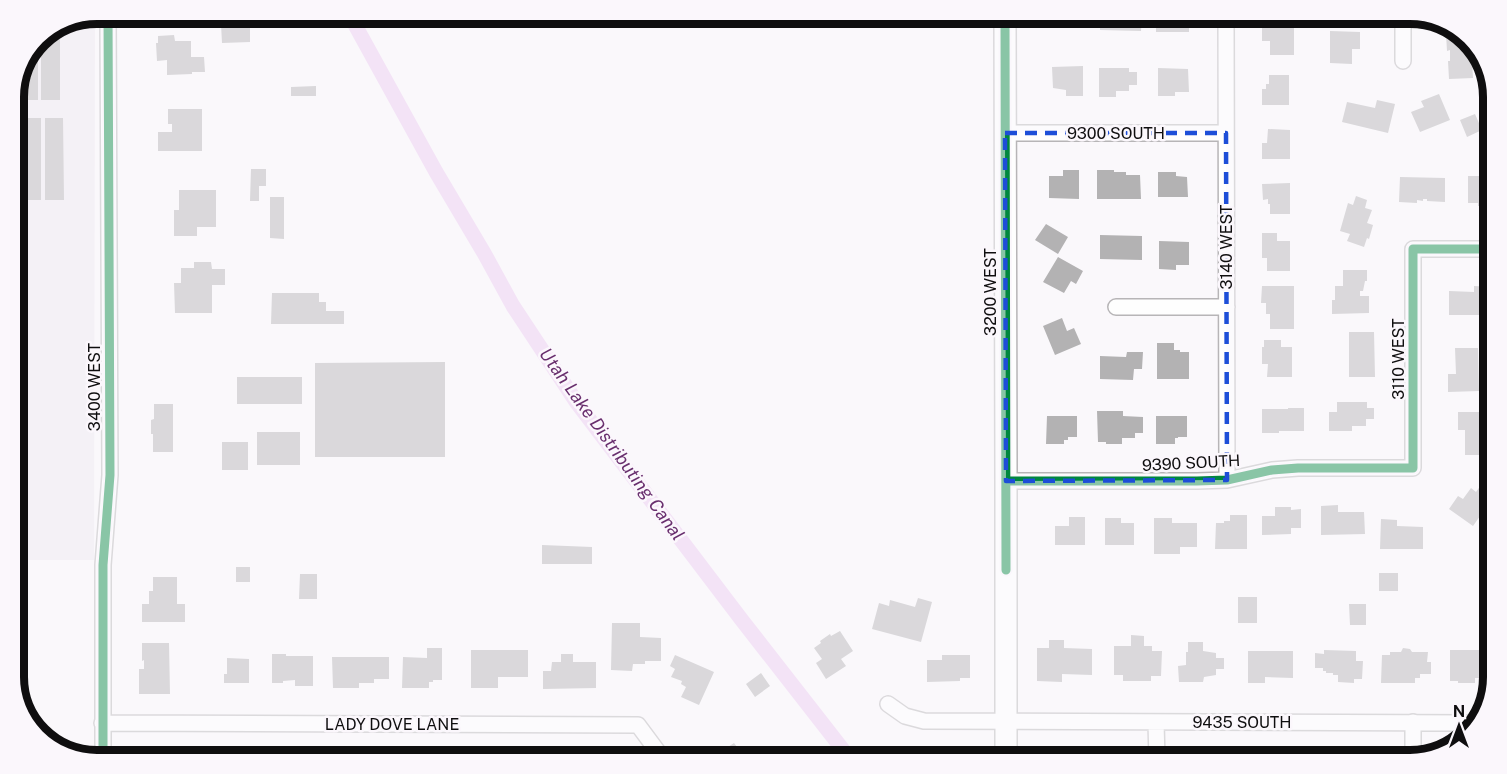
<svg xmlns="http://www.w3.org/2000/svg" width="1507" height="774" viewBox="0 0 1507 774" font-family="'Public Sans',sans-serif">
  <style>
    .built { fill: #eee8ef }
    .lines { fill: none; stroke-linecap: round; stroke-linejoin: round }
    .canal { stroke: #eccaef; stroke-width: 15 }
    .building { fill: #b3b2b3 }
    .street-casing { stroke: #b7b5b7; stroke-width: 18 }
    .secondary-casing { stroke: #b7b5b7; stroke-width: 24 }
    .street { stroke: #fefefe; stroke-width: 15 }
    .secondary { stroke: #fefefe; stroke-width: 21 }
    .cycleway-casing { stroke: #fbf7fc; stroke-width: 13 }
    .cycleway { stroke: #00873e; stroke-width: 9 }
    .marked { fill: none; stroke: #1d4ed8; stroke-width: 4.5; stroke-dasharray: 12 8; stroke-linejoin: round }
    .labels { text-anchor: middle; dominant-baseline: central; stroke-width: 5; stroke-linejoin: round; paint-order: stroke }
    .street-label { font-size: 16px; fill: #0f0e0f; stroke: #fbf7fc }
    .water-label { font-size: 18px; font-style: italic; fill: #692f6e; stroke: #fbf7fc }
    .rim { fill: none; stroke: #0f0e0f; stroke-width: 8 }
  </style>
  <rect width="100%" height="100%" fill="#faf8fb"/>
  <path class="built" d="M95,14L94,560H14V92L38,38Z"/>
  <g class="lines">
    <path class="canal" d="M349,14L436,172L484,253L513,306L577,403L741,619L851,760"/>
  </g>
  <path class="building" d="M669,14H916V23H669Z
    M1100,14H1142L1141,31L1100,30Z
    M1156,14H1189V32H1156Z
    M1262,17H1278V24H1294V55H1270V41H1262Z
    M221,24H250V42L222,43Z
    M60,29V100H41V36Z
    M1330,31L1360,32V49H1352V64L1330,63Z
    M1460,33L1471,43L1473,78L1449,79L1448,61H1450V50L1447,51L1446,34Z
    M174,35L175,41H191V57H204L205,72H192V74L167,75V60L157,61L156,43H158V36Z
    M38,38V100H19V80Z
    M1083,66V96H1066V90L1053,88L1052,67Z
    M1099,68H1129V72H1137V85H1129V91H1116V97H1099Z
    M1158,68L1188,69L1189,92H1175V96H1158Z
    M1269,75H1289V105H1262V89H1266V84H1269Z
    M316,86V96H291V87Z
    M1439,94L1450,120L1420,132L1411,112L1424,107L1421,101Z
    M1377,100L1395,104L1388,133L1342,122L1347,102L1375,108Z
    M168,109H202V151H158V132H172V124H168Z
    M1475,114L1482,130L1467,137L1460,120Z
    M14,118H18V192H14Z
    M22,118H41V200H22Z
    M45,118H63L64,200H45Z
    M1268,129L1290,130V159H1262V143H1267Z
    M251,169H266V186H259V201H250Z
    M1063,170H1079V199L1049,198V176H1063Z
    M1097,170H1114V172H1126V175H1140L1141,199H1097Z
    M1158,172H1176V176L1187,177L1188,197H1158Z
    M1468,176H1493V212H1483V206H1478V203H1468Z
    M1400,177L1445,178V202L1427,201V199H1423V201L1417,200V203L1399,202Z
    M1290,183V214H1270V204H1268V199L1263,200L1262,184Z
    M179,190H216V227H197V236H174V210H179Z
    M1356,196L1367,200L1365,208L1372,210L1367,223L1373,225L1369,239L1367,238L1364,247L1347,241L1350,234L1340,231L1348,203L1353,205Z
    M270,197H284V239L270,238Z
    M1046,224L1068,237L1058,254L1035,240Z
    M1262,233H1277V241H1290V271H1267V258H1262Z
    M1100,235L1142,236V260L1100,259Z
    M1159,241L1189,242V265H1176V270L1159,269Z
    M1058,257L1083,271L1076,284L1071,281L1064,293L1043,282Z
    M194,262H211L212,269H225V285H212V313H175L174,283H181V268H194Z
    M1343,270H1367V281H1365L1363,291H1360V296H1369V313L1332,314V300H1335V286H1343Z
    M1262,286H1294V329H1270V314H1266V303H1261Z
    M1474,286L1493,287V305H1491V315H1449V291L1474,292Z
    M272,293H319V302H326V311H344V324H271Z
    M1062,318L1067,331L1074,328L1081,344L1055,355L1043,326Z
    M1349,332H1374L1375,377H1349Z
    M1264,340H1281V347H1292V377H1267L1268,364H1262V347H1264Z
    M1157,343H1174V350H1180V352H1189V379H1157Z
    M1455,348H1478L1479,391L1448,392V374H1456Z
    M1127,352H1143L1142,369H1134L1133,380L1100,379V356L1126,357Z
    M445,362V457H315V363Z
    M237,377H302V404H237Z
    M1337,402H1367V408H1374V419H1366V426H1352V431H1329V412H1337Z
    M154,404H173V452H153V434H151V420L154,419Z
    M1288,408H1304V431H1279V433H1262V409H1288Z
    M1097,411H1123V416L1143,417V433H1135V438H1122V444H1106V442H1098Z
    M1458,412H1488V455H1465V430H1458Z
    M1047,416H1077V437H1068V440H1064V444H1046Z
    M1156,416H1187V437H1178V438H1175V444H1156Z
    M257,432H300V465H257Z
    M222,442H248V470H222Z
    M1481,485L1491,493L1486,499L1490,502L1473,526L1449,509L1458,496L1463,499L1471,488L1476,492Z
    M1338,505V512H1364L1365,534L1321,535V506Z
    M1275,507H1291V510L1301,509V528H1291V534L1262,535V516H1275Z
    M1230,515H1247V549H1215L1216,523H1224V521H1230Z
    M1069,517H1085V545H1055V526H1069Z
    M1105,518H1121V523H1134V545H1105Z
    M1154,518H1172V523H1197V547H1180V554H1154Z
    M1381,519L1397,520V526L1423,527V549H1380Z
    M542,545L592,547V564H542Z
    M236,567H250V582H236Z
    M1379,573H1398V591H1379Z
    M300,574H317V599H299Z
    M153,577H177V604H185V622H142V604H149V591H153Z
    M1238,597H1257V623H1238Z
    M918,598L932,602L921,642L872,629L879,603L889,606L890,600L915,607Z
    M1349,604H1366V625H1350Z
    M612,623H640V637L661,638V661H645V664H633L632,671L611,670Z
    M840,631L853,651L841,659L846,666L826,679L816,663L822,659L814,648L821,643L820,641L830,634L831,636Z
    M1131,635L1144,636V646H1152V651H1162L1161,676H1151V681H1123V675H1114V646H1131Z
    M1049,640H1064V648L1092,649V675L1062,674V682L1037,681V648H1049Z
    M1188,642H1203V651L1216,653V658H1224V669H1216V675L1204,677L1203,682H1179L1178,666L1186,665V652H1188Z
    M142,643H169L170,694H139V669H144V660L142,661Z
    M427,648H442V680H433V682H429V688H402L403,657L427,658Z
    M1403,648L1410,649L1412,652H1428L1427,662H1431V674H1420V678H1415V683H1381L1382,655H1390V652H1401Z
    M471,650H528V677H498V688H471Z
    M1324,650L1356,651V661H1363L1362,679H1354V683L1338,682V675H1333V673H1326V671H1323V668H1315V653L1324,654Z
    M1450,650H1493L1492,678H1475V683H1458V681H1450Z
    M1248,651H1293V678L1265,677V683H1248Z
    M272,654H286V656H313V686H295V680L283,681V683H272Z
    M561,654H573V662H596V688L543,689V671H551L552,662H561Z
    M675,655L714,672L699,705L681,697L686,687L681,684L682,681L671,677L675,669L670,666Z
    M942,655H970V678H960V681L927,682V660H942Z
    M332,657H389V679H374V683H359V688H333Z
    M227,658L249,659V683H224V674H227Z
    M761,673L770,686L755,697L746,684Z
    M734,743L747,760H708Z
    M923,756H941L940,760H914V757H923Z
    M1197,756H1230V760H1197Z"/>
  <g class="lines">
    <g class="street-casing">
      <path id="street" d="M1226,14L1227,480
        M1403,14V61
        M1005,133H1226
        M1116,307H1227
        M1006,481H1197L1227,480L1272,470L1298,468H1413V249H1493
        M888,704L905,716L924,721L1477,723
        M1156,722L1157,760
        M102,723L638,725L664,760
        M103,760V565L110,475L108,14
        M1413,760V722"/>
    </g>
    <g class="secondary-casing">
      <path id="secondary" d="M1005,14L1006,481V760"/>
    </g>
    <use href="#street" class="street"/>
    <use href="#secondary" class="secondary"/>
    <g class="cycleway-casing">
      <path id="cycleway" d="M1005,14L1006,570
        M1006,481H1197L1227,480L1272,470L1298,468H1413V249H1493
        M103,760V565L110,475L108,14"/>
    </g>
    <use href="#cycleway" class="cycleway"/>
  </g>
  <path d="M0 0H1507V774H0ZM1005,133H1226L1227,480L1006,481Z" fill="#faf8fb" fill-opacity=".55" fill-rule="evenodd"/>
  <path class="marked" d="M1005,133H1226L1227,480L1006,481Z"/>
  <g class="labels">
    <g class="street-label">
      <text x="1116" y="133">9300 SOUTH</text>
      <text transform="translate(1226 247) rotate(-90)">3140 WEST</text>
      <text transform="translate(990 292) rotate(-90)">3200 WEST</text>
      <text transform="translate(1398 359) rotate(-90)">3110 WEST</text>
      <text transform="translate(94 387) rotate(-90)">3400 WEST</text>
      <text transform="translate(1191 463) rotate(-3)">9390 SOUTH</text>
      <text x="1242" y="722">9435 SOUTH</text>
      <text x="392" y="724">LADY DOVE LANE</text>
    </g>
    <g class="water-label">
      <text transform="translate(612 444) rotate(54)">Utah Lake Distributing Canal</text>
    </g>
  </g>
  <path d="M0 0H1507V774H0ZM97 24H1410A73 73 0 0 1 1483 97V677A73 73 0 0 1 1410 750H97A73 73 0 0 1 24 677V97A73 73 0 0 1 97 24Z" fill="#fbf7fc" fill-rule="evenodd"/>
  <path class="rim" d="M97 24H1410A73 73 0 0 1 1483 97V677A73 73 0 0 1 1410 750H97A73 73 0 0 1 24 677V97A73 73 0 0 1 97 24Z"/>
  <g transform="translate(1459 726)" stroke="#fbf7fc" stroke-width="4.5" paint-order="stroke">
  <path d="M0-4.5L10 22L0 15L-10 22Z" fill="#0f0e0f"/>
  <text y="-9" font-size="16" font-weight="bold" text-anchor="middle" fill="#0f0e0f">N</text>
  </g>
</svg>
